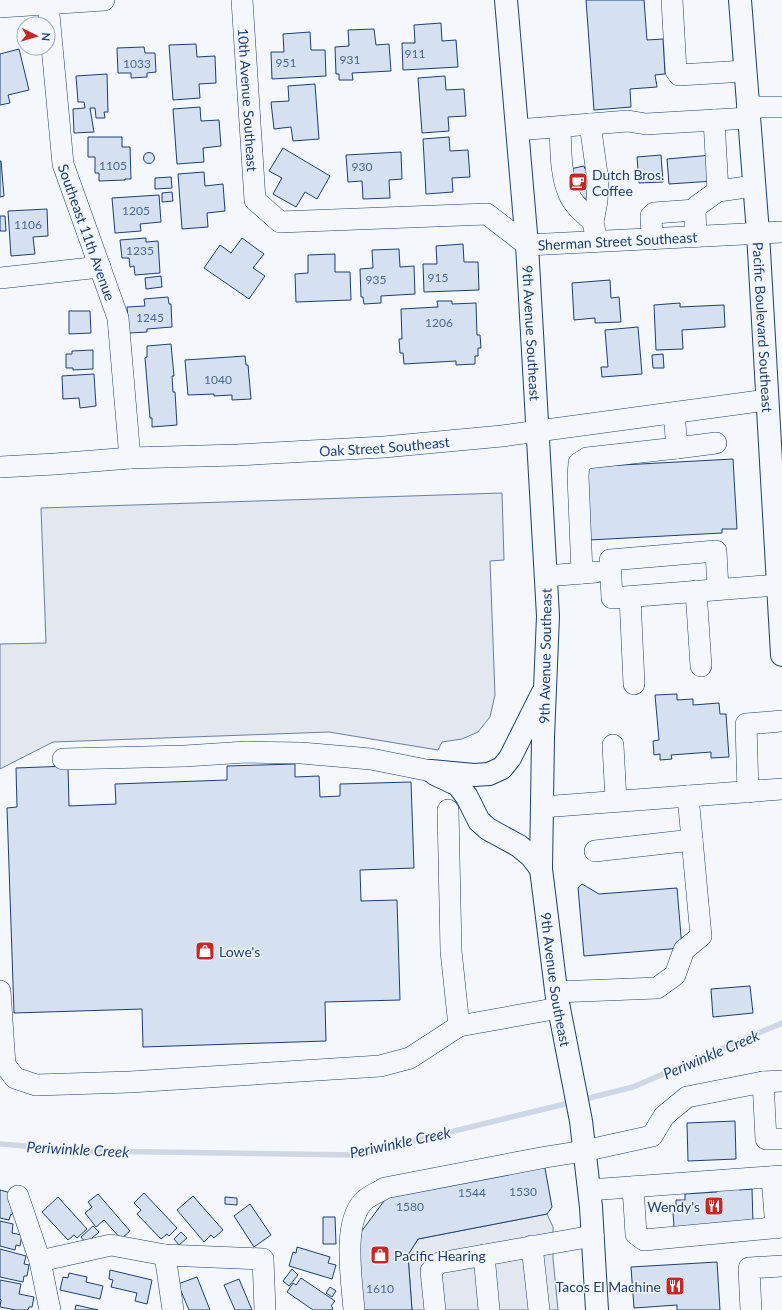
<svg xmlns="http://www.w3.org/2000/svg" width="782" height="1310" viewBox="0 0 782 1310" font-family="Lato,sans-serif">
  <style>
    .parking { fill: #e3e8f0; stroke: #687fa3 }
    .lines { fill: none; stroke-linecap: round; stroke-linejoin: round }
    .stream { stroke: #cfd7e4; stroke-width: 5.5 }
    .building { fill: #d5e0f0; stroke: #1d3f73 }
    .minor-casing { stroke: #1d3f73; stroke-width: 22 }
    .highway-casing { stroke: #1d3f73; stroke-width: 24 }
    .minor { stroke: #f4f7fb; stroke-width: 21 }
    .highway { stroke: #f4f7fb; stroke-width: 22 }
    .labels { text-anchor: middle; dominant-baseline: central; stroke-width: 3; stroke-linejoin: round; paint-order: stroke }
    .number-label { font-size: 12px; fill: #4b6792 }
    .street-label { font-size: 14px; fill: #1d3f73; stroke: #f4f7fb }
    .poi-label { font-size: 14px; fill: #1d3f73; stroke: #f4f7fb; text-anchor: start }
    .water-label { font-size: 15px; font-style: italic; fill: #1d3f73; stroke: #f4f7fb }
  </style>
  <rect width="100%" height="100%" fill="#f4f7fb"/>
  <path class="parking" d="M502,493L504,560L490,561L495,695L490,717L478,732L462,739L442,742L438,750L329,732L53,742L0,769V644L46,643L41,508Z
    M547,1214L553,1227V1258L558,1310H412L408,1255L418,1239Z"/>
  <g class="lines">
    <path class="stream" d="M581,1100L633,1087L782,1023
      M0,1144L89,1151L356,1155L573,1102"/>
  </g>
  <path class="building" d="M586,0H644L647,40L663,39L665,74L655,75L657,87L630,89L631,107L594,110Z
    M441,23L442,41L456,40L458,67L403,70L402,43H415L414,25Z
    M374,29L376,45L389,44L391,71L352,73L353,80H339V74H336L335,47L349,46L348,30Z
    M310,32L311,50H325L326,76L272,79L271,52H284L283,34Z
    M196,44L197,57L215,56L216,83L199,84L200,98L173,100L169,45Z
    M144,47L145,53H155L156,72L147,73V77L131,78V73H118L117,48Z
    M19,49L29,90L8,95L10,103L0,105V54Z
    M107,74L108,112H104L105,118H96L95,108H90L94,132L74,133L73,109L85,108L84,102H78L76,76Z
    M445,76L446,90L464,89L466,116L448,117L449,131L422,133L418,78Z
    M315,84L319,139L293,141L291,127L274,129L271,102L289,101L288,86Z
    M200,107L201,121L219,120L221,146L203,148L204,162L177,164L173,109Z
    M88,137H122V147H130L131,179H125V180L99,181V173H95V157H88Z
    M449,137L450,151L468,150L470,177L452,178L453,192L426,194L423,139Z
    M283,148L330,176L317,199L305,192L296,207L273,194L282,178L269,171Z
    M401,152L402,179L389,180L390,198L363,199L362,181L348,182L346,155Z
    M143.5 158a5.5 5.5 0 1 1 11 0a5.5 5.5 0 1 1-11 0Z
    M661,155L663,182L639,183L637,157Z
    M712,155L714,181L669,184L667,159Z
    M0,161H1L4,196L0,197Z
    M584,166L585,169L589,167L591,197L576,200L570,169Z
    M204,172L205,186L223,184L225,211L207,213L208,227L182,229L178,174Z
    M171,177L172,188L155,189V178Z
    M172,192L173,201L162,202V193Z
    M159,195L161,222L140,224L141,231L115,233L112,198Z
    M47,209L48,236L33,237L35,254L11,256L8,211Z
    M0,216H5L6,231H0Z
    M146,238V242L158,241L160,273L135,275L134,266L130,267L129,258H122L120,240Z
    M242,238L264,254L253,268L265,276L249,299L204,268L220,245L231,253Z
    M463,244L464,262H478L479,290L424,292L423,264H437L436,246Z
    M399,249L400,267L414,266L415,294L381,296V303L364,304L363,297H361L360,269L373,268L372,250Z
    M335,254V272H350L351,300L296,302L295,274L308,273V255Z
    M161,276L162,287L146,289L145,278Z
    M610,280L611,298L619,297L621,322L595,323V318L574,320L572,283Z
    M168,297L169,304H171L172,327L147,329V332L129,333L127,307L145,306L144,299Z
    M437,301H452V304L476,303L477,335H480L481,348H478V356H475V364L456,365V361L404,364L403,353H400L399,339H402L401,309L438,307Z
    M680,303V307L724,305L725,327L682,330L683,349L656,350L654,305Z
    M69,311H90L91,333L69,334Z
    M638,327L642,374L602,377L601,367H608L605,330Z
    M171,344L174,376H172L173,392H175L177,425L152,427V418H150L145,358L147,357V346Z
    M93,350V369L73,370V368H66V354H72V351Z
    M663,354L664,368H653L652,355Z
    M245,356L246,365H248L251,399L232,400V395L214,396V394L188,395L185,360Z
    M94,374L96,406L80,408L79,398L63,399L62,376Z
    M733,459L737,529H722V533L589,540L585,467Z
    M677,694V700L693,699V705L719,703L720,714H726L729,757L711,758V752L671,755L672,759L660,760V754L654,755L653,741L659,740L655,695Z
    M295,764V777L319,776L320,797L340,796V784L411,782L414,868L360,870L361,901L397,900L400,1000L325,1002L326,1041L143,1047L142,1009L14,1013L7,808L17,807L16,768L68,766L69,806L116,804L115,784L227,780V766Z
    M582,884L599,894L677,888L682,948L584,956L578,888Z
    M750,986L753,1013L713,1017L711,989Z
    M735,1121L736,1159L688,1161L687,1123Z
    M544,1163L552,1207L547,1214L418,1239L408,1255L412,1310H360L355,1240L390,1193Z
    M739,1187V1190L752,1189L753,1223L674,1227L673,1212H676V1200H685V1194L717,1192L716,1188Z
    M0,1190L11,1193L16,1202L12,1215L11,1214L9,1220L0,1218Z
    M144,1193L177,1228L169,1236L167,1234L161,1239L137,1214L141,1210L134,1203Z
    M98,1194L130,1231L121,1239L104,1220L96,1227L85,1213L92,1207L88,1202Z
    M193,1196L223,1230L214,1238L211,1235L204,1242L177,1210Z
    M58,1197L87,1229L77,1238L74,1235L68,1240L42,1212Z
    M225,1197L237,1198V1205L225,1204Z
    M250,1204L271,1235L254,1247L234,1216Z
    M323,1217H335L336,1244H323Z
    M0,1221L13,1224L12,1233L22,1235L20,1246L16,1245L15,1250L0,1246Z
    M93,1226L99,1232L86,1243L81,1237Z
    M181,1232L187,1238L179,1245L174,1239Z
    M297,1247L330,1257L328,1263L336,1265L332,1279L289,1266L293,1252L296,1253Z
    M0,1249L26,1256L24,1264L29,1265L27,1276H24L23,1282L0,1277Z
    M717,1262L720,1310H677V1305L634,1308L631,1267Z
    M292,1269L298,1275L289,1286L283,1281Z
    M110,1270L152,1280L147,1304L135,1301L137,1293L111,1287L113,1280L109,1279Z
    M69,1273L87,1277L86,1282L103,1286L100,1299L60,1290L63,1277L68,1278Z
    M197,1277L210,1310H189L178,1284Z
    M301,1278L335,1301L331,1306L333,1308L332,1310H313L287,1292L293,1283L296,1285Z
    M239,1279L252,1310H235L224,1285Z
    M0,1280L21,1284L19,1294L34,1297L32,1307H29L28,1310H16L0,1307L1,1300L0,1299Z
    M330,1287L336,1291L332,1297L326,1293Z
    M76,1305L98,1310H75Z"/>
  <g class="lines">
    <g class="minor-casing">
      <g id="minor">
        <path id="s1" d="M242,0L255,200L280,222L487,214L527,245L782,232"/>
        <path d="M672,0L676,71L679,75L745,71"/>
        <path id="s2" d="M48,4L63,164L118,318L130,458"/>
        <path d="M0,7L104,0"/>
        <path d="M748,107H782"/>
        <path d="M714,120L718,191"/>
        <path d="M590,124L598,181L597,201L593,222L597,241"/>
        <path d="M560,127C561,148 560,174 569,194C573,205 585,214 593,222"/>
        <path d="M517,130L628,121L646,124L749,118"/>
        <path d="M696,236L695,210L697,206L718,191L754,186"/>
        <path d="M652,239L651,216L654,213L695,210"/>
        <path d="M0,278L100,267"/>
        <path d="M677,448L716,443"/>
        <path id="s3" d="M0,467L55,464L130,458L237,455L384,447L502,436L767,400"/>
        <path d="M582,573L578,476L579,463L587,458L677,448L674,413"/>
        <path d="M546,576L596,572"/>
        <path d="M718,589L716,551L610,560L612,598L777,585"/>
        <path d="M696,591L701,666"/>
        <path d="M630,597L634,684"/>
        <path d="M613,745L616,801"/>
        <path d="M63,759L185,756L246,752L301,753L371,759L431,771"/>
        <path d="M748,792L746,724L782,721"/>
        <path d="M542,807L782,789"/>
        <path d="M448,810L451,951L459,1026L559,1008"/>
        <path d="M595,851L692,840"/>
        <path d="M0,991L5,1065L15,1078L36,1085L130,1082L380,1066L410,1058L459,1026"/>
        <path d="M556,992L657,988L675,975L684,950L701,936L688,796"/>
        <path d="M763,1082L782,1081"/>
        <path d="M772,1177L776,1228"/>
        <path d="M633,1187L636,1234L644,1240L782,1227"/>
        <path d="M589,1190L782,1176"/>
        <path d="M18,1196L40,1261"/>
        <path d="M532,1246L539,1310"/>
        <path d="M165,1255L173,1310"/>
        <path d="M484,1255L489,1310"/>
        <path d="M50,1310L40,1261L111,1245L165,1255L263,1259L265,1310"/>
        <path d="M354,1310C352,1281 341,1219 366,1199C371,1195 379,1192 385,1188L546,1157L584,1151L652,1136L664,1116L687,1097L763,1082L766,1139H782"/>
        <path d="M435,1310L431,1271L439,1263L593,1236"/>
        <path d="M751,1310L749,1268L782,1266"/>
      </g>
    </g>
    <g class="highway-casing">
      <g id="highway">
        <path id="s4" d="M506,0L527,245L548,616L543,737L541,869L557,998L581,1121L591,1207L597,1310"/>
        <path id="s5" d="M740,0L758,233L782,655"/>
        <path d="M431,771L474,775L489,774L502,768L510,758L542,694"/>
        <path d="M435,774L458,785L467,797L479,821L488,829L519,846L531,856L541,869"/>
      </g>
    </g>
    <use href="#minor" class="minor"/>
    <use href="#highway" class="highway"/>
  </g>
  <defs>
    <g id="cafe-square" transform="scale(1)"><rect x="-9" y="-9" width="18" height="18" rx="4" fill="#c62828" stroke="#f4f7fb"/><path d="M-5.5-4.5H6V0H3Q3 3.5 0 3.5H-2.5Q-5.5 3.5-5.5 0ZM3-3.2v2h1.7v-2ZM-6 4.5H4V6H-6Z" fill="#fff"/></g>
    <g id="shop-square" transform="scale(1)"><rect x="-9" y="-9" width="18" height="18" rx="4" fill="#c62828" stroke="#f4f7fb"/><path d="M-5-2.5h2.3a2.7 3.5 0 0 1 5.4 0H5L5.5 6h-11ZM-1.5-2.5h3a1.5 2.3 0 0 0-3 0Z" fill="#fff"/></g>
    <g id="restaurant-square" transform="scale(1)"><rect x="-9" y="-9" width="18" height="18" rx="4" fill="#c62828" stroke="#f4f7fb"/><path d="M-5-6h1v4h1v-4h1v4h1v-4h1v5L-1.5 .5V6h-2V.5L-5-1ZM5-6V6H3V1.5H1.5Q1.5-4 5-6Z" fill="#fff"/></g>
  </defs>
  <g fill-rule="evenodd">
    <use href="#cafe-square" x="578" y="182"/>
    <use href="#shop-square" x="205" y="951"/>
    <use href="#restaurant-square" x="714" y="1206"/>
    <use href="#shop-square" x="380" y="1255"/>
    <use href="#restaurant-square" x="675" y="1286"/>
  </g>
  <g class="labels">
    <g class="number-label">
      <text x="415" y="53">911</text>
      <text x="350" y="59">931</text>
      <text x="286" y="62">951</text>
      <text x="137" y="63">1033</text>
      <text x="113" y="165">1105</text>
      <text x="362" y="166">930</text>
      <text x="136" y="210">1205</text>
      <text x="28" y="224">1106</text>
      <text x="140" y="250">1235</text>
      <text x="438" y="277">915</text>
      <text x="376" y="279">935</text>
      <text x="150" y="317">1245</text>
      <text x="439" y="322">1206</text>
      <text x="218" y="379">1040</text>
      <text x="523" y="1191">1530</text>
      <text x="472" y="1192">1544</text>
      <text x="410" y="1206">1580</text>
      <text x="380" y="1288">1610</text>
    </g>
    <g class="street-label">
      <text stroke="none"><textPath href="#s1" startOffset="100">10th Avenue Southeast</textPath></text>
      <text stroke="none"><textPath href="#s2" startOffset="233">Southeast 11th Avenue</textPath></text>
      <text stroke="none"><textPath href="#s1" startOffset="582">Sherman Street Southeast</textPath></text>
      <text stroke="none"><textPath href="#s5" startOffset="328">Pacific Boulevard Southeast</textPath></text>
      <text stroke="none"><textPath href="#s4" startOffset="334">9th Avenue Southeast</textPath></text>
      <text stroke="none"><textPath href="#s3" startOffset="385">Oak Street Southeast</textPath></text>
      <text transform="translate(545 656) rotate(-89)">9th Avenue Southeast</text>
      <text stroke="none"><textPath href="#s4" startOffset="982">9th Avenue Southeast</textPath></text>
    </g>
    <g class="poi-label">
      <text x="592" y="174">Dutch Bros.<tspan x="592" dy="16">Coffee</tspan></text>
      <text x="219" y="951">Lowe's</text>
      <text x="700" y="1206" text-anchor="end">Wendy's</text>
      <text x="394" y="1255">Pacific Hearing</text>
      <text x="661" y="1286" text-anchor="end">Tacos El Machine</text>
    </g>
    <g class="water-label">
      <text transform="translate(711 1054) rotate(-23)">Periwinkle Creek</text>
      <text transform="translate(400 1142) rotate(-12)">Periwinkle Creek</text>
      <text transform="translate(78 1149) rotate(3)">Periwinkle Creek</text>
    </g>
  </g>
  <g transform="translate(36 36) rotate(95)"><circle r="19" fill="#f4f7fb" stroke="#9eadc5"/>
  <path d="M0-3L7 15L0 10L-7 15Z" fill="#c62828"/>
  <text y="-6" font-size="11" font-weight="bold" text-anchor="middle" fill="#1d3f73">N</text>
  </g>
</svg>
